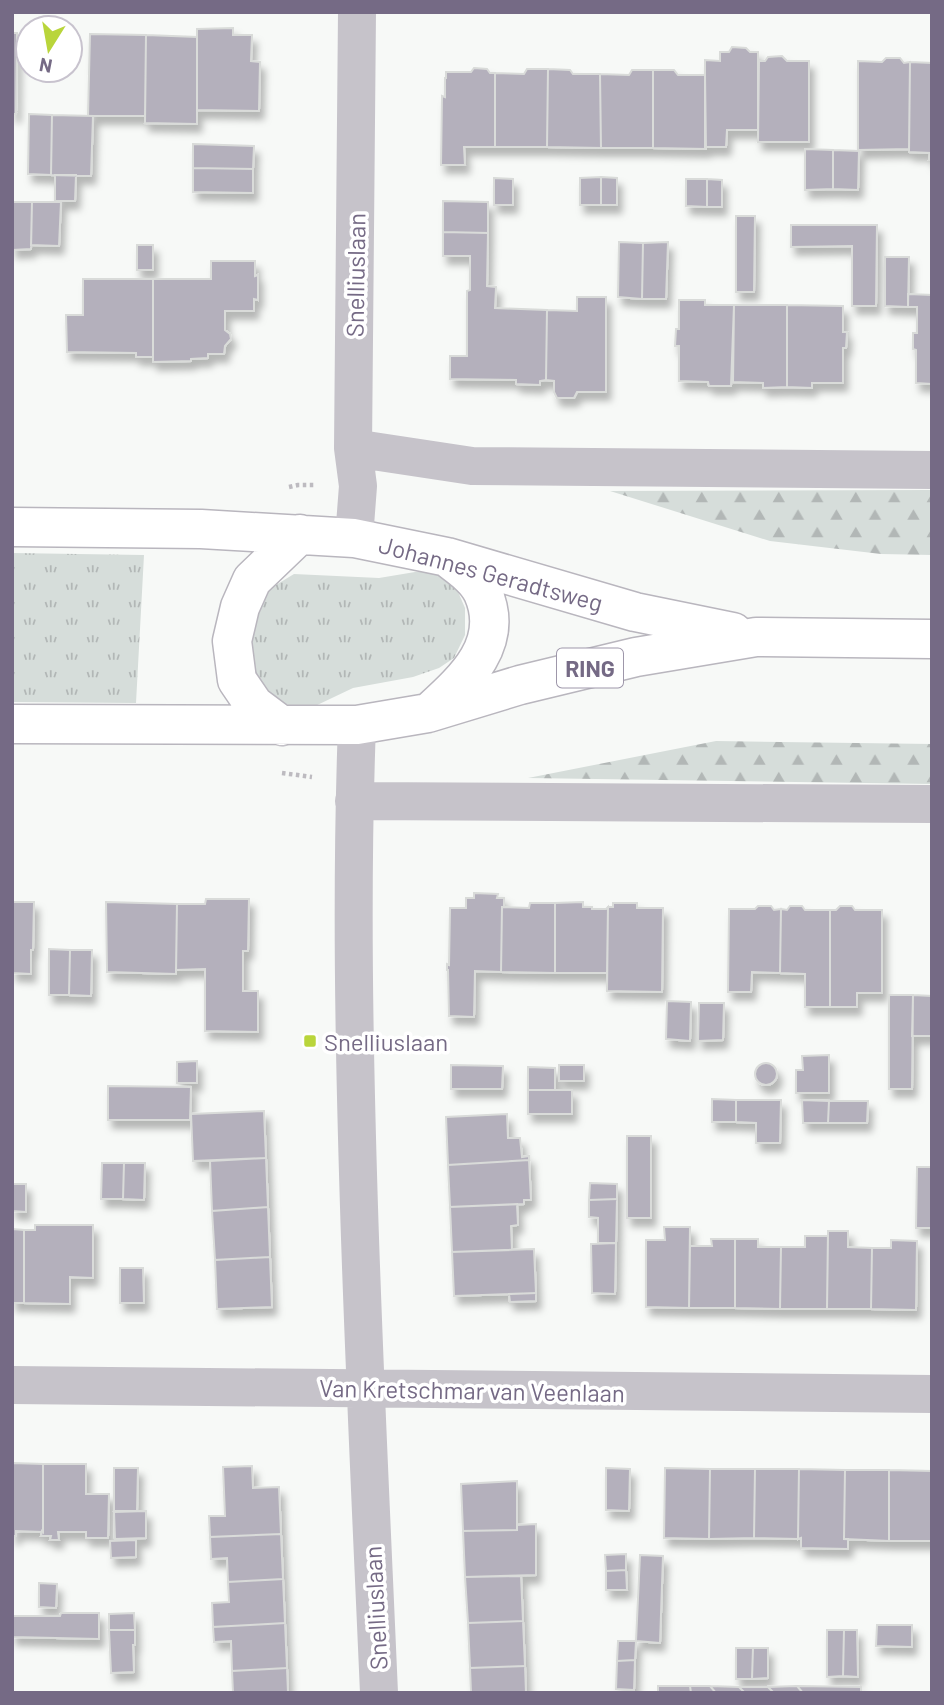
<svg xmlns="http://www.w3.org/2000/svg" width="944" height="1705" viewBox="0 0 944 1705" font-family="Barlow,sans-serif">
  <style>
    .grass { fill: url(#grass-tufts) }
    .forest { fill: url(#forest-firs) }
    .building { fill: #b4b0bc; stroke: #d9dbd9; stroke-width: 2; filter: url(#shadow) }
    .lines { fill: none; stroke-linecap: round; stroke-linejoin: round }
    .major-casing { stroke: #b9b6be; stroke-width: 41 }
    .path { stroke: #bdbbc0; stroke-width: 4.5; stroke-dasharray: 3.5 3.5; stroke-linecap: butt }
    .minor { stroke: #c6c3ca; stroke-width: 38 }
    .major { stroke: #fff; stroke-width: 38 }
    .poi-dot { fill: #b9d53b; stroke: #fff; stroke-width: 2.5 }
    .labels { text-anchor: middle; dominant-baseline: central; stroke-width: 7; stroke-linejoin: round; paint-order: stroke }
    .shield { fill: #fff; stroke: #9e97aa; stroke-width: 2 }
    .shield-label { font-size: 23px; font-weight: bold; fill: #756a85 }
    .street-label { font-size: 24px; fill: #756a85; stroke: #fff }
    .poi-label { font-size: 24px; fill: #756a85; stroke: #fff; text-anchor: start }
  </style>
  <defs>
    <pattern id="grass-tufts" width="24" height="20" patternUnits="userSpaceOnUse" patternTransform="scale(1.75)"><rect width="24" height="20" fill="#d6ddda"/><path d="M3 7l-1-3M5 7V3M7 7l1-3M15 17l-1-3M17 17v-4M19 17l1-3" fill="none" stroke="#b2b7b6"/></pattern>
    <pattern id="forest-firs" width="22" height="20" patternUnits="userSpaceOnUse" patternTransform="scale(1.75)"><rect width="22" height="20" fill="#d6ddda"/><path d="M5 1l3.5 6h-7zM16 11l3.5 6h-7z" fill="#b2b7b6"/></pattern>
    <filter id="shadow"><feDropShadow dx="4.5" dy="8" stdDeviation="3.5" flood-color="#0004"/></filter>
  </defs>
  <rect width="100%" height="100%" fill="#f7f9f7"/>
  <path class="grass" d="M12,553L144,555L136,703L12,702Z
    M415,572H437L456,587L465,608V635L454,658L439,668L413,677L353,688L313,707L294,708L267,694L252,666L251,641L253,618L266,591L294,574L379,578Z"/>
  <path class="forest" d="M932,490V555L881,554L770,541L610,491Z
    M716,741L932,744V784L528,778Z"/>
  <path class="building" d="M233,28V35H252L251,61L260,62L259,111L197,110V29Z
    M12,33H17L16,114H12Z
    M90,34L146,35L145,116H88Z
    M146,35L197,37V124L145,123Z
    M732,47L746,48L750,52H758V130H727L726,147H705V60L720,61V52H729Z
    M782,56L787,61H809V142H758L759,61H765L768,57Z
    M886,58H900L904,63L910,62L909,149L858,150V61L882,62Z
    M910,62L932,63V160H929L930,153L909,152Z
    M474,68L487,69L490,73H495V147H464L465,165H441L442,96L445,97V78H446V72H471Z
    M527,69H548L547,147H495V73L524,74Z
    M548,69L570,70L573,74H600L601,148L547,147Z
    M632,70H653V148H601L600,74L629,75Z
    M653,70H674L678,75H705L706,149L653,148Z
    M29,114L52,115L51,175L28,174Z
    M52,115L93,116L91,176L51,175Z
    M193,144L254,146L253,169L193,168Z
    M805,149L833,150V189L805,190Z
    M833,150L859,151L858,190L833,189Z
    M193,168L253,169V193L193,192Z
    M55,175H76L75,201H55Z
    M601,177V205H580V178Z
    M601,177L617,178V205H601Z
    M494,178L513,179V205H494Z
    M686,179H707V207L686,206Z
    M707,179L722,180V207H707Z
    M443,201L488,202V233L443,232Z
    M12,202H32L31,249L12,250Z
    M32,202H61L59,246L31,245Z
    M736,216H755L754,292H736Z
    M791,225H877L876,306H852V246L791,247Z
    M443,232L488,233L487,286L496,287L495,308L547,310L546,380L540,381V385L516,384V380L450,379V356H467V291L470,290V256H443Z
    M619,242L643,243L642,299L618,297Z
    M668,242L666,299H642L643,243Z
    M137,245H153V270H137Z
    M885,257H909L908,307L885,306Z
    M211,261H255V276L258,275V300L254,299V311H225V330L230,334L231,339L225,346L224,354H208V358L191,359V361L153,362V279H211Z
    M83,279H153V357H136V353L67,352L66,315H83Z
    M908,294L932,295V384L916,383V350L913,349V333H917V307H908Z
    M577,297H606V392H577L574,398H557L554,392V381L546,380L547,310L577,311Z
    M679,300H705V305H734L731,386H709L708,382L679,381V346H675L676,329H679Z
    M734,305H787V387L763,388V383L733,382Z
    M787,305L843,306V332H847L846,348H843V383H812V388L787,387Z
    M474,893L498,894L497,898H504V907H502L501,972L475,971L474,1017L449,1016L448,970H447V964L449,965L450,908H466V898H474Z
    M206,899H249L248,951H243V991H258V1032L205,1031V969L176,970L177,904H205Z
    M12,902H34L33,950H31V974L12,973Z
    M106,902L177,904L176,974L107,972Z
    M583,902V907H592V909H606L608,907L607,973H555V903Z
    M530,903H555V973L501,972L502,907L529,908Z
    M613,903H637V908H663L662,992L607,991L608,907H613Z
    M758,906H771L774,910L781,909L780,973L752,972L751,992H728L729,909H755Z
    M790,906H802L805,910H830V1007H805V974L780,973L781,909L787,910Z
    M840,906H852L855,910H882V993H857V1007H830V910H836Z
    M49,949L70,950L69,995H49Z
    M70,950H92L91,996L69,995Z
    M889,995H913L912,1089H889Z
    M913,995L932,996V1036H912Z
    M667,1001L691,1002L690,1041L666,1039Z
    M699,1003H724L723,1040L698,1041Z
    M829,1055V1093H796V1070H803L802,1056Z
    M197,1061V1083H177V1062Z
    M755 1074a11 11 0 1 1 22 0a11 11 0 1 1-22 0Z
    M451,1065L503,1066L502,1089H451Z
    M559,1065H584V1081H559Z
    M528,1067L555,1068V1090H528Z
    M108,1086L191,1087L190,1120H108Z
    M528,1090H572V1114H528Z
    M712,1099L736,1100V1122H712Z
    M736,1100H781L780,1143H756V1123L736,1122Z
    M802,1100L829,1101L828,1123H803Z
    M829,1101H868L867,1123H828Z
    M264,1111L266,1158L193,1161L191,1114Z
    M507,1114L508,1138H520L522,1157L529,1156V1160L448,1165L446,1117Z
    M627,1136H651V1218H627Z
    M266,1158L268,1207L212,1211L210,1161Z
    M529,1160L531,1200H524V1204L450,1207L448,1165Z
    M102,1163H124L123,1199H101Z
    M124,1163H145L144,1200L123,1199Z
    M917,1167H932V1228H916Z
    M590,1183L617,1184V1199L589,1200Z
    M12,1184H26V1212L12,1211Z
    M617,1199L616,1243H598V1218L589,1217V1200Z
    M517,1204L518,1225L511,1226L512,1250L452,1252L450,1207Z
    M268,1207L270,1257L215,1260L212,1211Z
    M35,1225H93V1278L70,1277V1304L24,1303V1230H35Z
    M664,1227H690L689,1308L646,1307V1240H665Z
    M12,1229L24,1230V1303H12Z
    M828,1231H848V1247L872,1248L871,1309H827Z
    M805,1236H828L827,1309H780L781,1247H805Z
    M711,1239H735V1308H689L690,1246H712Z
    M735,1239H758V1247H781L780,1309L735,1308Z
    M891,1240L917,1241L916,1310L871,1309L872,1248H891Z
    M616,1243L615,1294L592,1293L591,1244Z
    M534,1249L536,1293L454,1296L452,1252Z
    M270,1257L272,1307L217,1309L215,1260Z
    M120,1268H143L144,1303H120Z
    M536,1293V1301L510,1302L509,1294Z
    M12,1463L43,1464V1532L16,1531V1536H12Z
    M43,1464H86V1494H109L108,1538H86V1532H58L59,1540H50L51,1536H41L42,1531L43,1532Z
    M252,1466L253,1488L279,1487L281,1534L210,1537L209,1516H225L223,1467Z
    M114,1468H138L137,1511H114Z
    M606,1468L630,1469L629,1511L606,1510Z
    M665,1468L710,1469L709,1539L664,1538Z
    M710,1469H755L754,1538L709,1539Z
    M755,1469H799L798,1539L754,1538Z
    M799,1469L845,1470L844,1539H848V1549L801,1548V1538L798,1539Z
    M845,1470H889V1541L844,1539Z
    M889,1470L932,1471V1541H889Z
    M517,1481V1530L463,1531L461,1484Z
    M146,1511V1538L115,1539L114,1512Z
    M536,1524V1575L465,1577L463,1531L517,1530V1525Z
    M281,1534L283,1579L228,1582L227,1558L211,1559L210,1537Z
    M136,1540V1557L111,1558L110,1541Z
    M626,1554V1570L606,1571L605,1555Z
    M640,1555L663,1556L660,1643L636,1641Z
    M626,1570L627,1590H606V1571Z
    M521,1576L523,1621L468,1623L465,1577Z
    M283,1579L285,1623L213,1627L212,1603L229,1602L228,1582Z
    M39,1583L57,1584L56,1608L39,1607Z
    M61,1613H99V1639L12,1637V1616H60Z
    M134,1613L135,1630H109V1614Z
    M523,1621L525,1666L470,1668L468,1623Z
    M285,1623L287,1668L232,1671L231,1641L214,1642L213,1627Z
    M877,1625H912V1647L876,1646Z
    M109,1630H135V1645H133L134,1672L111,1673Z
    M827,1630H844L843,1676L827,1677Z
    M844,1630H857L858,1677L843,1676Z
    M618,1641H636L635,1660L617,1661Z
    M736,1648H753L752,1679H736Z
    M753,1648H768V1678L752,1679Z
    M635,1660L634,1690L616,1689L617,1661Z
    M525,1666L526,1693H471L470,1668Z
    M287,1668L288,1693H233L232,1671Z
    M658,1686H690L691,1693H658Z
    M690,1686H710L716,1693H691Z
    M710,1686L739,1687L745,1693H716Z
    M797,1686L861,1687V1693H803Z
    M797,1686L803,1693H774L768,1687Z
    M739,1687H768L774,1693H745Z"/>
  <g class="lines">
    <g class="major-casing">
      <path id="major" d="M12,527L201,529L354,538L447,557L635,612L733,632
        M432,710C466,679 505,643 483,593C476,578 461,568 448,558
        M12,724L357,725L428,713L520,685L636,657L756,637L932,639
        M282,726L254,705L237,680L232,641L240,607L252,580L300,534"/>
    </g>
    <path class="path" d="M289,487L298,485H315
      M282,773L312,777"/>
    <path class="minor" d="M353,448L472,466L932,470
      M354,538L358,486L353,448L357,12
      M357,725C351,886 354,1046 359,1207C364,1369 372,1531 379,1693
      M354,801L932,804
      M12,1385L932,1394"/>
    <use href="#major" class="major"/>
  </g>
  <rect class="poi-dot" x="303" y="1034" width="14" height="14" rx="3.5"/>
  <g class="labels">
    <rect class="shield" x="557" y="648.5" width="66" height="39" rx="5"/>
    <g class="shield-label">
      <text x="590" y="668">RING</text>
    </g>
    <g class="street-label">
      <text transform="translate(355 275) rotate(-89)">Snelliuslaan</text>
      <text transform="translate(491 573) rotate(15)">Johannes Geradtsweg</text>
      <text transform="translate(472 1390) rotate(1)">Van Kretschmar van Veenlaan</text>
      <text transform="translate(375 1608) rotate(-93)">Snelliuslaan</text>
    </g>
    <g class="poi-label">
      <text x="324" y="1041">Snelliuslaan</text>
    </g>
  </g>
  <rect width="944" height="1705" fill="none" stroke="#756a85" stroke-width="28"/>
  <g transform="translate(49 49) rotate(191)"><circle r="33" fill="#ffffff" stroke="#c8c3ce" stroke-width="2"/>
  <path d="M0-5L12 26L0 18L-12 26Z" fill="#b9d53b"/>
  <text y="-10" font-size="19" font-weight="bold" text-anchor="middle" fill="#756a85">N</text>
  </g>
</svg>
